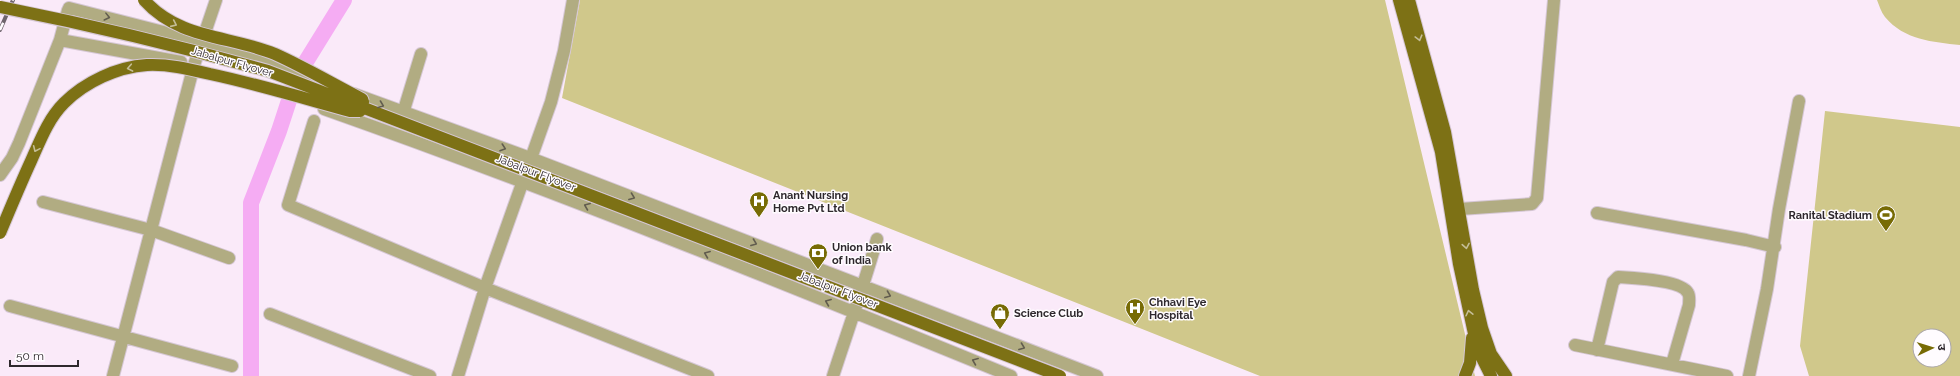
<svg xmlns="http://www.w3.org/2000/svg" width="1960" height="376" viewBox="0 0 1960 376" font-family="Raleway,'Noto Sans Devanagari',sans-serif">
  <style>
    .green { fill: #d0c88b; fill-rule: evenodd }
    .lines { fill: none; stroke-linecap: round; stroke-linejoin: round }
    .river { stroke: #f5acf3; stroke-width: 16 }
    .minor-casing { stroke: #d5c7d4; stroke-width: 14 }
    .major-casing { stroke: #d5c7d4; stroke-width: 14 }
    .minor { stroke: #b1ac82; stroke-width: 12 }
    .major { stroke: #7d7115; stroke-width: 12 }
    .rail-casing { stroke: #6e646d; stroke-width: 4 }
    .rail { stroke: #fffcff; stroke-width: 2.5; stroke-dasharray: 8; stroke-linecap: butt }
    .major-bridge-casing { stroke: #d5c7d4; stroke-width: 14; stroke-linecap: butt }
    .major-bridge { stroke: #7d7115; stroke-width: 12 }
    .oneway { stroke: #625d4f }
    .oneway2 { stroke: #c4bd96 }
    .labels { text-anchor: middle; dominant-baseline: central; stroke-width: 3; stroke-linejoin: round; paint-order: stroke }
    .street-label { font-size: 11px; fill: #2e282d; stroke: #fffcff }
    .poi-label { font-size: 11px; font-weight: bold; fill: #2e282d; stroke: #fffcff; text-anchor: start }
  </style>
  <rect width="100%" height="100%" fill="#faeaf9"/>
  <path class="green" d="M580,0H1385L1475,376H1260L562,98Z
    M1877,0H1960V45C1933,42 1904,40 1885,17C1881,12 1879,5 1877,0Z
    M1825,111L1960,127V376H1809L1800,346ZM1920,336H1944V360H1920Z"/>
  <g class="lines">
    <path class="river" d="M251,376V203L279,131L297,76L344,0"/>
    <g class="minor-casing">
      <path id="minor" d="M69,8L191,39L320,81
        M60,40L181,62
        M354,94L530,158L1097,376
        M324,109C556,191 783,283 1011,376
        M403,113L421,54
        M314,121L288,205L485,288L708,376
        M0,175L12,158L19,143L60,40L68,10
        M43,202L151,230L229,258
        M1460,209L1532,204L1537,198L1554,0
        M1597,213L1746,240L1775,247
        M10,306L232,366
        M270,314L430,376
        M1575,345L1727,376
        M1597,350L1613,282L1618,277C1632,278 1682,280 1688,293C1690,296 1689,302 1689,305L1672,364
        M113,376L194,65L216,0
        M458,376L485,288L551,102L564,51L573,0
        M833,376C848,330 864,285 877,239
        M1749,376L1767,289L1779,209L1799,101"/>
    </g>
    <g class="major-casing">
      <path id="major" d="M1399,0L1441,152L1459,264L1473,329L1478,350L1491,376
        M1409,0L1445,132L1473,290L1482,328L1491,354L1506,376
        M1465,376L1470,363L1472,338"/>
    </g>
    <use href="#minor" class="minor"/>
    <use href="#major" class="major"/>
    <g class="rail-casing">
      <path id="rail" d="M0,30L13,0"/>
    </g>
    <use href="#rail" class="rail"/>
    <g class="major-bridge-casing">
      <path id="major-bridge" d="M144,0C180,40 229,35 275,54C304,67 333,84 362,99L363,102
        M0,7C90,25 179,46 268,71L1060,376
        M0,233C10,209 20,185 31,161C40,141 48,119 64,103C85,82 117,67 147,65C169,64 189,69 210,74C257,84 303,98 350,111H360"/>
    </g>
    <use href="#major-bridge" class="major-bridge"/>
  </g>
  <defs><path id="oneway-chevron" d="M-2-3.5L2.5 0L-2 3.5" fill="none" stroke-width="1.6" stroke-linecap="round" stroke-linejoin="round"/></defs>
  <g class="oneway">
    <use href="#oneway-chevron" transform="translate(107 17) rotate(14)"/>
    <use href="#oneway-chevron" transform="translate(381 105) rotate(21)"/>
    <use href="#oneway-chevron" transform="translate(503 148) rotate(19)"/>
    <use href="#oneway-chevron" transform="translate(632 197) rotate(21)"/>
    <use href="#oneway-chevron" transform="translate(587 206) rotate(-158)"/>
    <use href="#oneway-chevron" transform="translate(754 243) rotate(21)"/>
    <use href="#oneway-chevron" transform="translate(707 254) rotate(-158)"/>
    <use href="#oneway-chevron" transform="translate(888 295) rotate(21)"/>
    <use href="#oneway-chevron" transform="translate(828 302) rotate(-158)"/>
    <use href="#oneway-chevron" transform="translate(1022 347) rotate(21)"/>
    <use href="#oneway-chevron" transform="translate(975 361) rotate(-158)"/>
  </g>
  <g class="oneway2">
    <use href="#oneway-chevron" transform="translate(174 24) rotate(24)"/>
    <use href="#oneway-chevron" transform="translate(1419 38) rotate(75)"/>
    <use href="#oneway-chevron" transform="translate(130 68) rotate(169)"/>
    <use href="#oneway-chevron" transform="translate(36 149) rotate(114)"/>
    <use href="#oneway-chevron" transform="translate(1466 246) rotate(80)"/>
    <use href="#oneway-chevron" transform="translate(1469 313) rotate(-103)"/>
  </g>
  <defs>
    <g id="hospital-pin" transform="scale(1)"><path d="M0 17L-7.5 6A9.5 9.5 0 1 1 7.5 6Z" fill="#776b05" stroke="#fffcff"/><path d="M-5-5h3v3.5h4V-5h3V5h-3V1.5h-4V5h-3Z" fill="#fff"/></g>
    <g id="stadium-pin" transform="scale(1)"><path d="M0 17L-7.5 6A9.5 9.5 0 1 1 7.5 6Z" fill="#776b05" stroke="#fffcff"/><path d="M0-5a6.5 5 0 1 0 0 10a6.5 5 0 1 0 0-10ZM-3.5-1.8h7v3.6h-7Z" fill="#fff"/></g>
    <g id="bank-pin" transform="scale(1)"><path d="M0 17L-7.5 6A9.5 9.5 0 1 1 7.5 6Z" fill="#776b05" stroke="#fffcff"/><path d="M-6-4H6V4H-6ZM0-2.3a2.3 2.3 0 1 0 0 4.6a2.3 2.3 0 1 0 0-4.6Z" fill="#fff"/></g>
    <g id="shop-pin" transform="scale(1)"><path d="M0 17L-7.5 6A9.5 9.5 0 1 1 7.5 6Z" fill="#776b05" stroke="#fffcff"/><path d="M-5-2.5h2.3a2.7 3.5 0 0 1 5.4 0H5L5.5 6h-11ZM-1.5-2.5h3a1.5 2.3 0 0 0-3 0Z" fill="#fff"/></g>
  </defs>
  <g fill-rule="evenodd">
    <use href="#hospital-pin" x="759" y="201"/>
    <use href="#stadium-pin" x="1886" y="215"/>
    <use href="#bank-pin" x="818" y="253"/>
    <use href="#hospital-pin" x="1135" y="308"/>
    <use href="#shop-pin" x="1000" y="313"/>
  </g>
  <g class="labels">
    <g class="street-label">
      <text transform="translate(232 62) rotate(16)">Jabalpur Flyover</text>
      <text transform="translate(536 173) rotate(21)">Jabalpur Flyover</text>
      <text transform="translate(838 290) rotate(21)">Jabalpur Flyover</text>
    </g>
    <g class="poi-label">
      <text x="773" y="195">Anant Nursing<tspan x="773" dy="13">Home Pvt Ltd</tspan></text>
      <text x="1872" y="215" text-anchor="end">Ranital Stadium</text>
      <text x="832" y="247">Union bank<tspan x="832" dy="13">of India</tspan></text>
      <text x="1149" y="302">Chhavi Eye<tspan x="1149" dy="13">Hospital</tspan></text>
      <text x="1014" y="313">Science Club</text>
    </g>
  </g>
  <g transform="translate(1932 348) rotate(86)"><circle r="19" fill="#fffcff" stroke="#aba7ab"/>
  <path d="M0-3L7 15L0 10L-7 15Z" fill="#776b05"/>
  <text y="-6" font-size="11" font-weight="bold" text-anchor="middle" fill="#2e282d">उ</text>
  </g>
  <path d="M10 360v6h68v-6" fill="none" stroke="#2e282d" stroke-width="2"/>
  <text x="16" y="360" font-size="12" fill="#2e282d" stroke="#fffcff" stroke-width="3" paint-order="stroke">50 m</text>
</svg>
